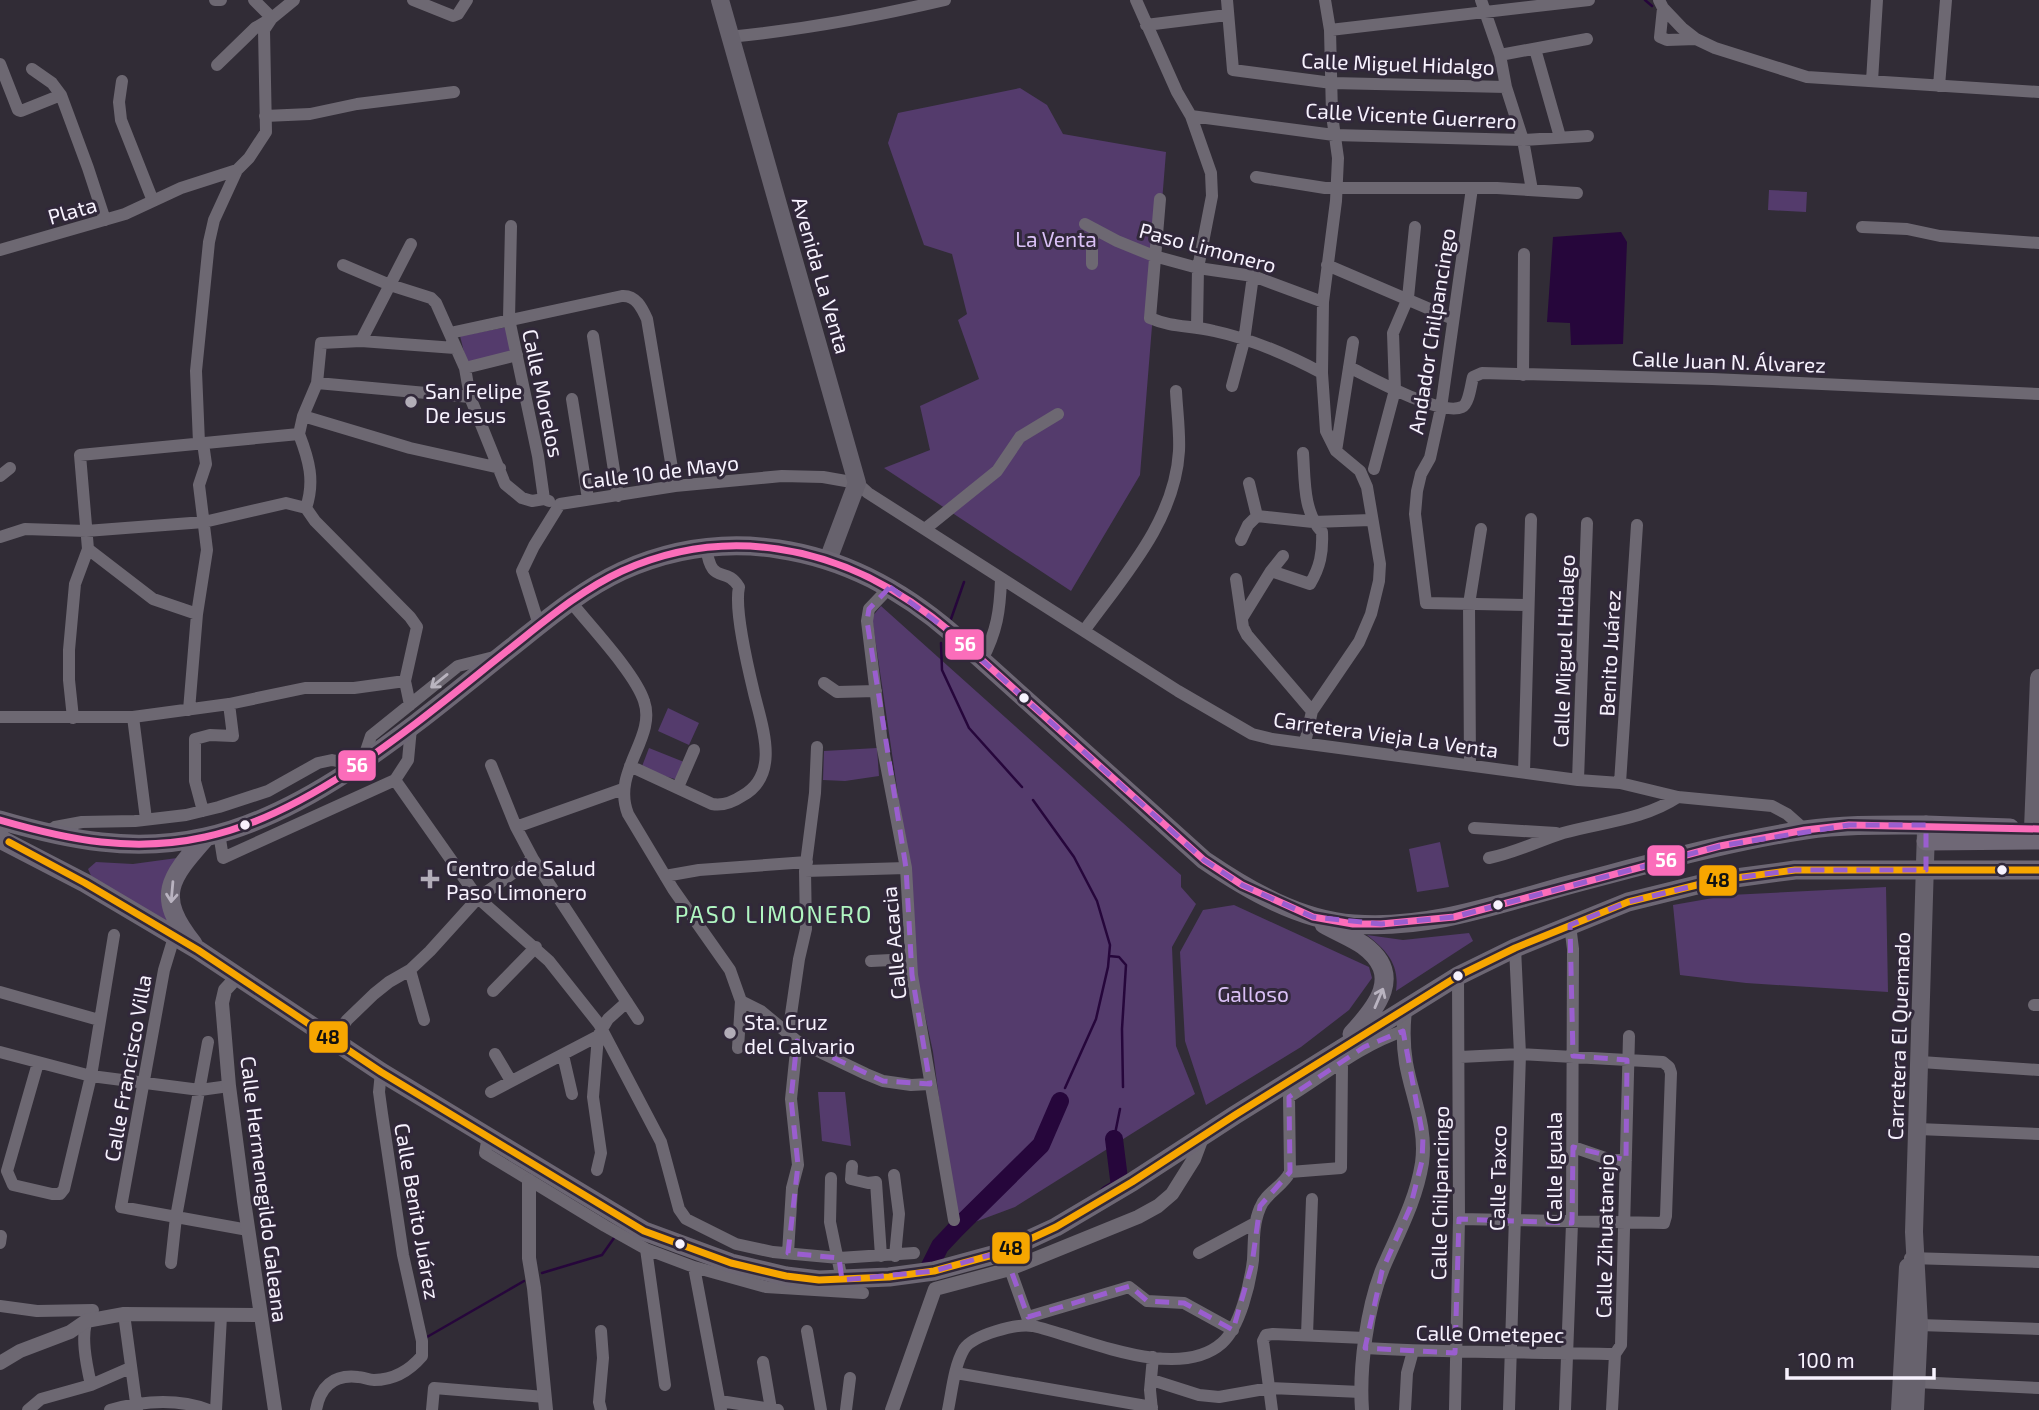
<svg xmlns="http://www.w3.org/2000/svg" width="2039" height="1410" viewBox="0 0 2039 1410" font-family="'Exo 2',sans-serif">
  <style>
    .green { fill: #543b6c }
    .water { fill: #26063b }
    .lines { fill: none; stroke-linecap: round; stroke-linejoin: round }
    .stream { stroke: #26063b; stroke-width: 2.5 }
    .river { stroke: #26063b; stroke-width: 18 }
    .minor { stroke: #6d6872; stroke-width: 12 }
    .tertiary { stroke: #6d6872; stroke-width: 14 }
    .secondary { stroke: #67626d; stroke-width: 18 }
    .primary { stroke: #6f6876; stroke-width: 19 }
    .trunk { stroke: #6d6774; stroke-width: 19 }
    .bus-1-casing { stroke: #31283a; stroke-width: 12 }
    .bus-2-casing { stroke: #31283a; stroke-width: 12 }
    .bus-1 { stroke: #fb6dba; stroke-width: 7 }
    .bus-2 { stroke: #f7a600; stroke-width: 7 }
    .oneway { stroke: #b9b4bf }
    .oneway2 { stroke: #b9b3c0 }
    .marked { fill: none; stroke: #9a5ecf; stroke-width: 5; stroke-dasharray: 14 9; stroke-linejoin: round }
    .poi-dot { fill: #b2adb8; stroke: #31283a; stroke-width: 2.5 }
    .bus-dot { fill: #f7f2fe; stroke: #31283a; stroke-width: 2.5 }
    .labels { text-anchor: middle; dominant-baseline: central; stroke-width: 6; stroke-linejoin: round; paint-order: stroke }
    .street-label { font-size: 21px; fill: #f7f2fe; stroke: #31283a }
    .park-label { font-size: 21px; fill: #dac0f6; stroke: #31283a }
    .poi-label { font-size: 21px; fill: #f7f2fe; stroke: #31283a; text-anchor: start }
    .neighbourhood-label { font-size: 23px; letter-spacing: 2px; fill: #b0f6c1; stroke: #31283a }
    .line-badge { stroke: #31283a; stroke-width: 2.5 }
    .badge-label { font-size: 19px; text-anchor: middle; font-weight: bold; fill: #fff }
    .pale-badge-label { font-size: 19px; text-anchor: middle; font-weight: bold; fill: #111 }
  </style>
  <rect width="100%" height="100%" fill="#312c36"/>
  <path class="green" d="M1020,88L1047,105L1063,134L1166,152L1140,475L1071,591L884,468L930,450L920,406L979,379L958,320L967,314L952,254L924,245L888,143L898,113Z
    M1769,190L1807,192L1806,212L1768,210Z
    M507,327L511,352L467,364L460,336Z
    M881,606L1181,875V887L1196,904L1172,947L1176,1046L1195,1094L1015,1207L956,1229L933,1052L916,973L913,897L872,617Z
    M668,708L699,723L689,745L658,731Z
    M649,748L684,762L678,780L641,769Z
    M877,748L879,776L845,781L823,780L824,751Z
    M1440,842L1449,887L1417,892L1409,849Z
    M177,858L162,899L170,931L94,882L88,869L96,862L133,864Z
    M1886,887L1888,992L1746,983L1680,975L1673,905L1730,895Z
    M1234,905L1369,967L1372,978L1349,1010L1301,1047L1206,1105L1185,1041L1180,952L1203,910Z
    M1469,933L1473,941L1396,991C1400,964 1386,950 1367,935L1403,940Z
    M818,1092H845L851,1146L822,1141Z"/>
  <path class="water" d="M1621,232L1627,242L1623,344L1571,345L1570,323L1547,322L1553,237Z"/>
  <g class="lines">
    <path class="stream" d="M1645,0L1652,6
      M951,619L964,582
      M941,643L942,670L969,728L1022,787
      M1033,800L1074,857L1097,901L1110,945L1108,967L1096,1019L1065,1088
      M1109,956L1119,957L1126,965L1122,1029L1123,1087
      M1114,1139L1120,1109
      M542,1273L602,1255L614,1238
      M427,1337L524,1281"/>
    <path class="river" d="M1108,1194L1120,1187L1114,1139
      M930,1266L940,1246L956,1229L1041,1145L1060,1101"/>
    <path class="minor" d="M215,0H221
      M413,0L453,16L458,14L467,0
      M1136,0L1177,92L1191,116L1211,173L1212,196L1198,268L1197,327
      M1227,0L1233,70L1332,83L1506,87
      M1481,0L1500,55L1506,87L1523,140L1532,190
      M1659,0L1663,8L1682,28L1696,39L1715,48L1807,77L2039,92
      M1663,8L1660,37L1667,40L1696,39
      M1146,25L1227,15
      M1330,30L1589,0
      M729,37C802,30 873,17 945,0
      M1535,49L1560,137
      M1500,55L1587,39
      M0,64L18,110L21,111L61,95
      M217,65L255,28L272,18L254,0
      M32,69L52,83L61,95L88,168L105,220
      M122,81L119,102L121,120L153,201
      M1872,81L1877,0
      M1939,86L1946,0
      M265,116L310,114L357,104L454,92
      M1191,116L1334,135L1523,140L1588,136
      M1256,177L1325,188H1497L1577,193
      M1472,188L1441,408L1430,458L1421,474L1417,491L1415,514L1426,603L1528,605
      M1160,199L1150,318C1173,328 1191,325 1214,331C1252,339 1288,355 1322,373
      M1085,224L1117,241L1154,256L1198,268L1253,276L1323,302
      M511,226L509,319L538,456L544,499L549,501
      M1862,227L1907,229L1940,236L2039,243
      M0,250L125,214L181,188L237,170L249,158L266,132L264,30L272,18L294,0
      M1092,264V240L1095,230
      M343,265L390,285L431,298L436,303L465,368L470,397L505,484L522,498L532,501L544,499
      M1327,265L1453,319
      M450,333L622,296C636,295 642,308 647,319L675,486
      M593,336L618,496
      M361,341L411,244
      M1349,367C1370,377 1441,417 1462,407C1469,404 1471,384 1473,377L1482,373L1712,379L2039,394
      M465,368L517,355
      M1523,375L1524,254
      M317,383L470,397
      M1232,386L1244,341L1253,276
      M572,399L588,499
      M303,416L410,448L500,468
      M299,434L303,416L317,383L321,343L361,341L455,348
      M299,434C309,460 315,481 306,508
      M199,443L196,371L209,242L214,220L237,170
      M1336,451L1353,342
      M1374,469L1395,390L1393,333L1408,298L1415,227
      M0,476L10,468
      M1249,483L1257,516
      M306,508L315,521L410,617L417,627L405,681L410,705
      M925,529L997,471L1020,437L1058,414
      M0,537L25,529L86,531L204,522L286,503L306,508
      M1241,540L1248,525L1257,516L1313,522L1371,520
      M88,549L153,599L197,614
      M1271,571L1310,584C1320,567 1323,553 1322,532C1303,512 1305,480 1303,453
      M1236,579L1243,627L1247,635L1312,711
      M890,587L869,609L867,621L882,744L906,868L912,975L954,1220
      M571,602C590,626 635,673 644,701C657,738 611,771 628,814L673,889L730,970L741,1001L738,1048
      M1242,618L1271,571L1283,556
      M539,625L522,571L534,546L560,504L675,486L782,476L823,477L857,483L868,493L1178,691L1252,734L1272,739L1578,780L1620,783L1678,797L1772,806L1787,814L1805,830
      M1084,631C1123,577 1175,521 1179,451C1180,432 1177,411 1176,391
      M982,660C997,631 1000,611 1001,579
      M824,683L837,692L876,691
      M189,710L197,614L207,550L199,485L206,464L203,443
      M0,717H133L229,704L305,688H354L405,681
      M133,717L146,819
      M73,718L69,680V650L75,584L88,549L80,455L299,434
      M1305,743L1312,711L1359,642L1371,614L1379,581L1380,564L1367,487L1360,471L1336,451L1326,431L1322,373L1323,302L1336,201L1338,158L1332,115L1330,30L1325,0
      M363,760L371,736L458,666L494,657
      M1470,764L1469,604L1481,529
      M491,765L516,827L533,859L638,1019
      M630,766L712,804C723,806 733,802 742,796C781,775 762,726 754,693C748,668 734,610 739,587C725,564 712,588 706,547
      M1524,772L1531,519
      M395,780L478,898L549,961L599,1024L661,1142L679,1209L686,1219L736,1244L773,1252L839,1258L914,1253
      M395,780L408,760L411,728
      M1578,780L1587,523
      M1620,783L1637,525
      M678,787L694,750
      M203,811L195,781V739L210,735L233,736L229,704
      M516,827L623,789
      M1474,828L1556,833
      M47,832L55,827L82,822L135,821L186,815L219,807L268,791L318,763L332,760L355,765
      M219,833L223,858L395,780
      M1489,858C1515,853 1538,841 1563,833C1602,822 1643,820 1678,797
      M805,871L906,868
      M665,876L699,870L807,862
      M174,937L164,970L121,1207L248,1230
      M871,961L911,959
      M410,970L424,1020
      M493,991L536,947
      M0,992L99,1020
      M741,1001L761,1011L797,1041L866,1074L883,1081L911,1085L930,1084
      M2034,1005H2039
      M788,1035L799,959L806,929L805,871L815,793L817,747
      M333,1040L347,1020L374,994L389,982L410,970L430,951L478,898L533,859
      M0,1052L91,1076L200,1090L229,1086
      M495,1054L511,1081
      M563,1055L572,1094
      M1921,1062L2039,1070
      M38,1063L7,1171L13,1185L52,1194H60L64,1189L91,1076L114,935
      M491,1092L598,1036L608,1019L627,1002
      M1918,1129L2039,1134
      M488,1136L485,1153L605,1226L646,1249L694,1267L766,1287L863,1293
      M1573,1147L1611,1160H1626
      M852,1166L851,1179L868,1183L876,1182L881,1256
      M597,1170L601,1153L593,1097L598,1036
      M1290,1172L1341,1168L1342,1064
      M894,1175L899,1214L895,1256
      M831,1178L830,1222L842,1280
      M1459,1219L1664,1223L1666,1216L1671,1073L1669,1067L1663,1062L1520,1054L1460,1057
      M0,1243L1,1236
      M646,1249L665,1385
      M788,1253L792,1188L798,1165L791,1099L797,1041
      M1199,1253L1255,1223
      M1910,1258L2039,1262
      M1005,1261L1010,1269L1030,1325
      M171,1263L176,1217L208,1042
      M694,1267L721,1410
      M0,1306L37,1311L93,1310
      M124,1314L137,1410
      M89,1316C79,1332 87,1367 91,1385
      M1028,1317L1129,1287L1147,1301L1184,1303L1233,1330
      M1919,1325L2039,1329
      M601,1331L603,1358L599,1402L601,1410
      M807,1331L821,1410
      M1307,1335L1312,1199
      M1365,1348C1448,1353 1531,1352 1615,1354
      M763,1362L771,1409
      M956,1373L1152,1407
      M1152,1380L1199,1395L1219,1397L1270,1388L1361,1392
      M1916,1382L2039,1388
      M720,1401L778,1410
      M28,1410L41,1399L91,1385L130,1368
      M110,1410C142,1401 177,1398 209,1410
      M216,1410L221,1316
      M316,1410C320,1387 333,1374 358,1377C363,1377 369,1380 374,1380C394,1380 410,1370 422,1356V1341L403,1255L382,1114L379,1092L381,1072
      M432,1410L434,1388L545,1397
      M846,1410L850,1378
      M948,1410C952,1391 954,1366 964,1349C973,1335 1017,1323 1033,1326C1082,1337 1177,1383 1222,1343C1240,1327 1250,1284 1253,1260C1254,1243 1253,1224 1260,1208C1266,1192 1283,1187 1290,1172L1289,1097C1326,1074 1361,1045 1403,1031
      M1152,1410L1150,1390L1153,1357
      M1272,1410L1263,1341L1266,1335L1273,1334L1365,1338
      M1405,1410L1407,1373L1413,1351
      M1455,1410L1459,1219L1458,976
      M1509,1410L1520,1054L1515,948
      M1565,1410L1572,1223L1573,949L1570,925
      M1612,1410L1615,1354L1621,1345L1629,1036"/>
    <path class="tertiary" d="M237,977L225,990L222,1003L229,1086L244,1201L275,1410
      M529,1181V1258L534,1288L546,1410
      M0,1363L20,1351L70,1332L86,1321L124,1314L260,1315
      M892,1410L935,1289L1010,1269L1138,1217L1158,1206L1172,1194L1194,1159L1203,1135
      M1362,1410C1359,1368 1367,1307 1383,1268C1398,1233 1416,1201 1422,1163C1427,1127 1412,1097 1406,1063C1403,1045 1403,1028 1405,1010"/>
    <path class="secondary" d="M720,0L857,483L828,560
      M2039,678L2033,829L2039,827
      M1900,1410L1908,1267
      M1915,1410L1919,1325L1914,1232L1926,830"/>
    <path class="primary" d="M1926,825L2010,828
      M1926,841L2039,840
      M1926,870H2039"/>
    <path class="trunk" d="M0,820C69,840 133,853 205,837C314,814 426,715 512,647C546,620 581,590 622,571C671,549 725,541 778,549C846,559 902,590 953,634L1204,860C1248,890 1299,920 1354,924C1429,930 1501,903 1572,884C1649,864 1726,842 1805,830C1845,824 1886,825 1926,825
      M0,839L85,883L198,950L381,1072L644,1231L731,1263L786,1276L819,1280L889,1277L934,1271L1000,1253L1056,1227L1132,1182L1235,1115L1458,976L1515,948L1628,902L1713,881L1795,870H1926
      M1324,924C1336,931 1351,937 1363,945C1404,975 1377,1007 1352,1034
      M193,944C154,895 170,878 206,837"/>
    <g class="bus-1-casing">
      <path id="bus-1" d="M0,820C69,840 133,853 205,837C314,814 426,715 512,647C546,620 581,590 622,571C671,549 725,541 778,549C846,559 902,590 953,634L1204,860L1242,885L1313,917L1353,924H1381L1454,917L1720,846L1805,830L1849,825L2039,829"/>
    </g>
    <g class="bus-2-casing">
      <path id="bus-2" d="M9,842L85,883L198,950L381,1072L644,1231L731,1263L786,1276L819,1280L889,1277L934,1271L1000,1253L1056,1227L1132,1182L1235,1115L1458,976L1515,948L1628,902L1713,881L1795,870H2039"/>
    </g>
    <use href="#bus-1" class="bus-1"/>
    <use href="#bus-2" class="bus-2"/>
  </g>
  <defs><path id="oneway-shaft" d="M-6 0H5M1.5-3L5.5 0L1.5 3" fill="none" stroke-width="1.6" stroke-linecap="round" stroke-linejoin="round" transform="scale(1.75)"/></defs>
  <use class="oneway" href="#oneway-shaft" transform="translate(439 681) rotate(141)"/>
  <g class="oneway2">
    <use href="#oneway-shaft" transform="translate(172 892) rotate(95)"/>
    <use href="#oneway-shaft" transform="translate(1379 998) rotate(-67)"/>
  </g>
  <path class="marked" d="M890,587L953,634L1204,860L1242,885L1313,917L1381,924L1454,917L1720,846L1849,825H1926V870H1795L1713,881L1628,902L1570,925L1573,1056L1627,1060L1626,1160L1573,1147L1572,1223L1459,1219L1455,1353L1365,1348L1382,1271L1410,1208L1422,1161L1423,1137L1403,1031L1364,1047L1289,1097L1290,1172L1260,1206L1252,1264L1233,1330L1184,1303L1147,1301L1130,1286L1028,1317L1004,1251L934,1271L842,1280L839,1258L788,1253L798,1165L791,1099L797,1041L883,1081L930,1084L912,975L906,868L867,621L869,609Z"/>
  <g class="poi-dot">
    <circle cx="411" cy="402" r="7"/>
    <path d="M426.5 868.5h7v7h7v7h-7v7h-7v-7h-7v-7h7z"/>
    <circle cx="730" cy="1033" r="7"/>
  </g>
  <g class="bus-dot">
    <circle cx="1024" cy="698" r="6"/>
    <circle cx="245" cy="825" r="6"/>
    <circle cx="2002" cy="870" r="6"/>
    <circle cx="1498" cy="905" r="6"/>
    <circle cx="1458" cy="976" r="6"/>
    <circle cx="680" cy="1244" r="6"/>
  </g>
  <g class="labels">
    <g class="street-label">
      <text transform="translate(1398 63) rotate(2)">Calle Miguel Hidalgo</text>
      <text transform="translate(1411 115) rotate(3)">Calle Vicente Guerrero</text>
      <text transform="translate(72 210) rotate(-16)">Plata</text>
      <text transform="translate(1208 247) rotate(15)">Paso Limonero</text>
      <text transform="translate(822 275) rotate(74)">Avenida La Venta</text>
      <text transform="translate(1431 331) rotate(-81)">Andador Chilpancingo</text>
      <text transform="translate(1729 361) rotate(2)">Calle Juan N. Álvarez</text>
      <text transform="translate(544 393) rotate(78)">Calle Morelos</text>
      <text transform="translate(660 471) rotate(-7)">Calle 10 de Mayo</text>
      <text transform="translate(1563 651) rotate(-88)">Calle Miguel Hidalgo</text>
      <text transform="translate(1609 653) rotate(-87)">Benito Juárez</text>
      <text transform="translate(1386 734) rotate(8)">Carretera Vieja La Venta</text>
      <text transform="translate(893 943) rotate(-95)">Calle Acacia</text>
      <text transform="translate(1898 1036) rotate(-88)">Carretera El Quemado</text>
      <text transform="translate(127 1068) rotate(-80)">Calle Francisco Villa</text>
      <text transform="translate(1553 1167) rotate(-90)">Calle Iguala</text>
      <text transform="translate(1497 1178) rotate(-89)">Calle Taxco</text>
      <text transform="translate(265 1189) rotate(83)">Calle Hermenegildo Galeana</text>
      <text transform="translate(1439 1193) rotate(-89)">Calle Chilpancingo</text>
      <text transform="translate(418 1211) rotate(80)">Calle Benito Juárez</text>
      <text transform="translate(1604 1236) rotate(-89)">Calle Zihuatanejo</text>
      <text transform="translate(1490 1333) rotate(1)">Calle Ometepec</text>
    </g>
    <g class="park-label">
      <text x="1056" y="238">La Venta</text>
      <text x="1253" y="993">Galloso</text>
    </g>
    <g class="poi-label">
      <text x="425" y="390">San Felipe<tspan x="425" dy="24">De Jesus</tspan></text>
      <text x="446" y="867">Centro de Salud<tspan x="446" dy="24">Paso Limonero</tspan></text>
      <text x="744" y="1021">Sta. Cruz<tspan x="744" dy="24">del Calvario</tspan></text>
    </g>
    <g class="neighbourhood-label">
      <text x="774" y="914">PASO LIMONERO</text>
    </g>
  </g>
  <g class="line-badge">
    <rect x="944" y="628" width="41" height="33" rx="7" fill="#fb6dba"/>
    <rect x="337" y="749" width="40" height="33" rx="7" fill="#fb6dba"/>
    <rect x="1646" y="844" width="40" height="33" rx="7" fill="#fb6dba"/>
    <rect x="1698" y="864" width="40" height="33" rx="7" fill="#f7a600"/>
    <rect x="308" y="1020" width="41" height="34" rx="7" fill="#f7a600"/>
    <rect x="991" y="1231" width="40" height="34" rx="7" fill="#f7a600"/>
  </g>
  <g class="badge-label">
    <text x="965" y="651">56</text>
    <text x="357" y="772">56</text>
    <text x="1666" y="867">56</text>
  </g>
  <g class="pale-badge-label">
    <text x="1718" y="887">48</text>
    <text x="328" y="1044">48</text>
    <text x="1011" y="1255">48</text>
  </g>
  <path d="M1787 1368v10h147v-10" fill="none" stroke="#f7f2fe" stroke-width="3.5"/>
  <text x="1798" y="1368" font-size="21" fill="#f7f2fe" stroke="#31283a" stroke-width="5" paint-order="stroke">100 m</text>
</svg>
